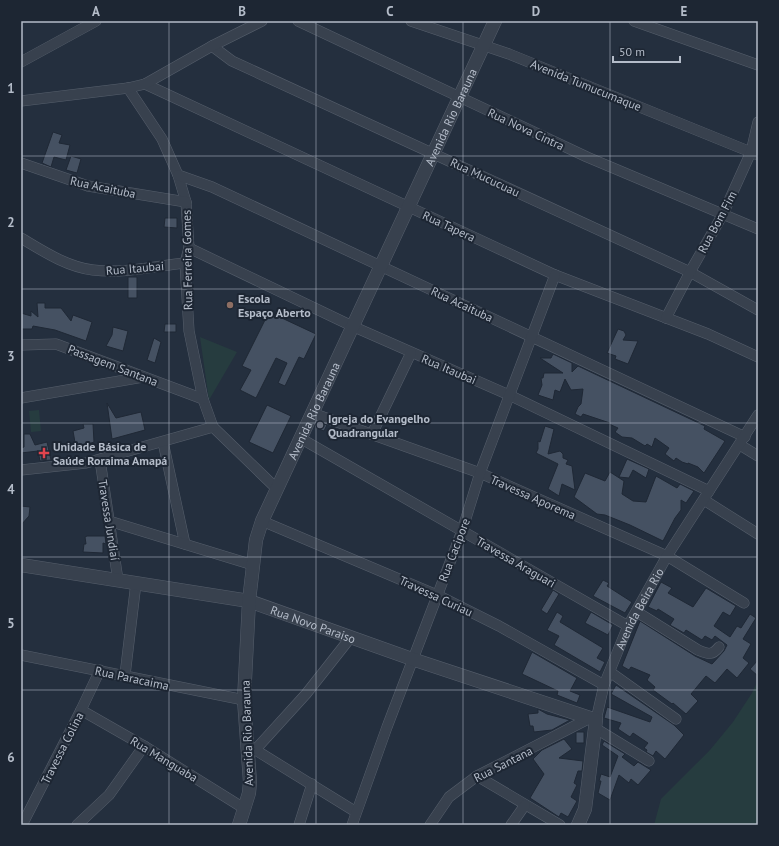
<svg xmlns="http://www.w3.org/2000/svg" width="779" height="846" viewBox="0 0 779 846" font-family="'PT Sans',sans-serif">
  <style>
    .green { fill: #263c3f }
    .building { fill: #455162; stroke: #1f2835 }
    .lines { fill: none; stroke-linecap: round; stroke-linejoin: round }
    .minor-casing { stroke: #565f6c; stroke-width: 11 }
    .tertiary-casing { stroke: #565f6c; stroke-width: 14 }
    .minor { stroke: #38414e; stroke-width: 10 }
    .tertiary { stroke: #38414e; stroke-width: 13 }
    .grid { fill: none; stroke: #b4bcc9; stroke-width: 1; stroke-opacity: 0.55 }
    .education-dot { fill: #8d6e63; stroke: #1d2633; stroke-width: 1.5 }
    .worship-dot { fill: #6b7280; stroke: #1d2633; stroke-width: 1.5 }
    .health-dot { fill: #e0444e; stroke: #1d2633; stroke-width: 1.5 }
    .labels { text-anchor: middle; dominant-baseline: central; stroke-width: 4; stroke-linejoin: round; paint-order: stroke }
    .street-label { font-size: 12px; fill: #b4bcc9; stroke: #1d2633 }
    .poi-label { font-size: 12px; font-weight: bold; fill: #b4bcc9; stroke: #1d2633; text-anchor: start }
    .neatline { fill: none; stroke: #b4bcc9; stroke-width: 1.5 }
    .grid-label { font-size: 13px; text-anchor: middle; font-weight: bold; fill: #b4bcc9 }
  </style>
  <rect width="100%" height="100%" fill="#242f3e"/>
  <path class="green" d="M200,337L237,352L209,400Z
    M39,410L41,431L31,432L29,411Z
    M758,680V825H654L661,799L710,750L733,722L752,693Z"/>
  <path class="building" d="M53,132L62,135L59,143L70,145L66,160L54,157L51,167L42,163Z
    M71,156L81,159L77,173L66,170Z
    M165,218H177V228L164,227Z
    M128,277H137V298H128Z
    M37,303H45V308H61L71,321L73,315L92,322L86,341L55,330L33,326L32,329H21V313L31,316V311L38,317Z
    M269,312L316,334L304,359L299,357L285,386L278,383L287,363L276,358L256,398L240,390L251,370L242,366Z
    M165,324H176V332H164Z
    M113,327L128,331L123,351L106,346L112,335Z
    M618,329L624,331L626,335L623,340L638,341L628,364L615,359L616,356L607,353Z
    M154,338L161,342L155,363L147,360Z
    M553,354L572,363V372L578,366L705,426L704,429L725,441L704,473L698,467L688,463V464L682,462L676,458L674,461L665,454L669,448L655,438L652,447L647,444L645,446L632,438L622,437L615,432L618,428L609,424L610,423L583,414L581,417L575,414L578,407L581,404L583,389L571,390L565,379L560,392L555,390L553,400L538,395L542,385L541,378H543L544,373H563L540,358H551Z
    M107,403L116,418L141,412L145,430L112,439Z
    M267,405L291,416L273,453L249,442Z
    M317,422L327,425L324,431L314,427Z
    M83,424H93L94,442L76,448L73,431L84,428Z
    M545,426L554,429L548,454L560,451L563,454V458L568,460L566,464L572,466L575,490L562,484L559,496L548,489L558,464L536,453L538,449V441L540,442Z
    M24,434H30L35,445L47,442L51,460L40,461L38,451L21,453V448L24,447Z
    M627,459L649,469L646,478L633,470L629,478L619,477Z
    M610,472L624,481L622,494L633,501L646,502L656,476L677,488L680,484L694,491L686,503L681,500V510L675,518L663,541L630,525L605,515L597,514L574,497L585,473L605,481Z
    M21,506L30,507L29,516L21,525Z
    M87,536H105L106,544L103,543V553L83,552L84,544H86L85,537Z
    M603,580L609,583L607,586L632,602L625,613L593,596Z
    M661,582L672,588L668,593L693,607L706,588L736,606L730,616L723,612L714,626L730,637L737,626L741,628L750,614L756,618L743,639L751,644L743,658L749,663L737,678L727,669L715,683L706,676L691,694L698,701L686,714L673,703L672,704L653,690L655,687L647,680L650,675L631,667L629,670L622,666L640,621L695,656L712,664L724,651L727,645L715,636L712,640L705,636L702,640L686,630L684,633L670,625L674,619L658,609L657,611L648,607Z
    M553,590L559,594L547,614L541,610Z
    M557,612L563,616L560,622L603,648L597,658L605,662L600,672L554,645L559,636L547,630Z
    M591,612L613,625L608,635L585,623Z
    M532,652L577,678L570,691L580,695L577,703L557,695L558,691L522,674Z
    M758,660V676L750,669Z
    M616,685L674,725L684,735L665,759L656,751L653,756L646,752L647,750L644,748L648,743L633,733L630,737L618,729L621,723L604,718L607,707L650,722L652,717L611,694Z
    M538,709L547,714L570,720L552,730L534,732L533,726H530L528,714L538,713Z
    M576,732H584V743H576Z
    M564,739L572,749L559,758L583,761L582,771H578L574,783L577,785L571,797L577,801L568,817L561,813L559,817L530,798L544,774L533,759L542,750Z
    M604,741L625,754L622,757L634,766L638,762L651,770L638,785L631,779L629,783L619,775L610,800L598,793L601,781H599L601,774L610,777L618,756L602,745Z"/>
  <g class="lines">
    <g class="minor-casing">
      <g id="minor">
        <path d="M298,21L587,157L758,229"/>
        <path d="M411,21L509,54L758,155"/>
        <path d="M634,21L758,65"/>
        <path d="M212,46L232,61L690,272L758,310"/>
        <path d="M21,62L96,21"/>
        <path d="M145,84L555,275L708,334L758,357"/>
        <path d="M128,88L162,139L178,175L186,202L189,248L185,263L189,331L203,399L213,427L277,489"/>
        <path d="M21,101L128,88L145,84L212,46L262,21"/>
        <path d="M21,163L88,186L186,202"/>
        <path d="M178,175L212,187L745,437"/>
        <path d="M21,238C43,251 67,267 93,270C123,274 155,266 185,263"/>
        <path d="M189,248L352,326L509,395L709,491"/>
        <path d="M666,318L690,272L723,214L751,152L758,122"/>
        <path d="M21,345L56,344L203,399"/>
        <path d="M21,398L143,377"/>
        <path d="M312,413L480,473L667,556L744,603"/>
        <path d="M372,434L411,353"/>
        <path d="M300,438L628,626"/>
        <path d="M163,442L185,544"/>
        <path d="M740,445L758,456"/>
        <path d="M100,460L118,580"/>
        <path d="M21,470L86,463L213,427"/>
        <path d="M704,500L758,534"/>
        <path d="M109,521L253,565"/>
        <path d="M262,521L437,595L499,626L604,685"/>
        <path d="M637,612L698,650C708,654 712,656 719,647"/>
        <path d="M21,655L244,700"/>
        <path d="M610,672L676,719"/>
        <path d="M125,675L136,583"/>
        <path d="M81,710L144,746L245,809"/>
        <path id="s1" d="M596,720L604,685L628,626L667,556L758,415"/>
        <path d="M595,728L649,761"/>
        <path d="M249,746L356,812"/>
        <path d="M255,750L306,694L351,637"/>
        <path d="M477,776L560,825"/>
        <path d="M22,825L81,710L100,670"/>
        <path d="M77,825L109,795L144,746"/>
        <path d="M299,825L312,784"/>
        <path d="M352,825L387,727L462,531L480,473L555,275"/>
        <path d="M430,825L449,797L477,776L590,718"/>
        <path d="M511,825L525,805"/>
      </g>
    </g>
    <g class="tertiary-casing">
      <g id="tertiary">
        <path id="s2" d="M21,565L249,601L412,659L596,720L585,809L578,825"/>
        <path id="s3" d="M239,825L249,793L250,782L244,700L249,601L256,540L262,521L495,21"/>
      </g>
    </g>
    <use href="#minor" class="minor"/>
    <use href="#tertiary" class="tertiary"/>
  </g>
  <path class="grid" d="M169,21V825M316,21V825M463,21V825M610,21V825M21,156H758M21,289H758M21,423H758M21,557H758M21,690H758"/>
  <circle class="education-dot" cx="230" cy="305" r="4"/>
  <circle class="worship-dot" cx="320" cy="425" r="4"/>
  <path class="health-dot" d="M42 447h4v4h4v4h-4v4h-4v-4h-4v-4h4z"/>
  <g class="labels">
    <g class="street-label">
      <text transform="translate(586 85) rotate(22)">Avenida Tumucumaque</text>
      <text stroke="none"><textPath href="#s3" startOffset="753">Avenida Rio Barauna</textPath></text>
      <text transform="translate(526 129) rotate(25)">Rua Nova Cintra</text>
      <text transform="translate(485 177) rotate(25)">Rua Mucucuau</text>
      <text transform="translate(103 187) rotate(12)">Rua Acaituba</text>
      <text transform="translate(717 222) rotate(-62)">Rua Bom Fim</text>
      <text transform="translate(449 226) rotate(25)">Rua Tapera</text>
      <text transform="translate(187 260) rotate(-91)">Rua Ferreira Gomes</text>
      <text transform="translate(135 268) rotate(-5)">Rua Itaubai</text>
      <text transform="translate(462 304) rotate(25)">Rua Acaituba</text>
      <text transform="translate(113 365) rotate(21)">Passagem Santana</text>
      <text transform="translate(449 369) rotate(23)">Rua Itaubai</text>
      <text stroke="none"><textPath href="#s3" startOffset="429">Avenida Rio Barauna</textPath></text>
      <text transform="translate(533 497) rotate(24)">Travessa Aporema</text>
      <text transform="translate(109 520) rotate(81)">Travessa Jundiaí</text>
      <text transform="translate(454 550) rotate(-69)">Rua Cacipore</text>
      <text transform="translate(516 562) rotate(30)">Travessa Araguari</text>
      <text transform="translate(436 596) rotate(25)">Travessa Curiau</text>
      <text stroke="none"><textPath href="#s1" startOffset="120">Avenida Beira Rio</textPath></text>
      <text stroke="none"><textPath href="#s2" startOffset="299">Rua Novo Paraiso</textPath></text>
      <text transform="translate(132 678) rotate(12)">Rua Paracaima</text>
      <text transform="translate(247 733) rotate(-92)">Avenida Rio Barauna</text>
      <text transform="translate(62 748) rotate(-63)">Travessa Colina</text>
      <text transform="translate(164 759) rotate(31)">Rua Manguaba</text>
      <text transform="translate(503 764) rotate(-27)">Rua Santana</text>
    </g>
    <g class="poi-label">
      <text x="238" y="298">Escola<tspan x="238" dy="14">Espaço Aberto</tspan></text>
      <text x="328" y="418">Igreja do Evangelho<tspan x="328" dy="14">Quadrangular</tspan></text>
      <text x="53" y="446">Unidade Básica de<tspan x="53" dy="14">Saúde Roraima Amapá</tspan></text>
    </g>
  </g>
  <rect width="779" height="846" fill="none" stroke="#1d2633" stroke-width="44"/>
  <path d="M613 56v6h67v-6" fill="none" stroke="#b4bcc9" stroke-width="2"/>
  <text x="619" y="56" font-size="12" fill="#b4bcc9" stroke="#1d2633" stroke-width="3" paint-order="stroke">50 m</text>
  <rect x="22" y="22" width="735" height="802" class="neatline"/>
  <g class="grid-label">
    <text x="96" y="16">A</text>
    <text x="242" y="16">B</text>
    <text x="390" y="16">C</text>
    <text x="536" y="16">D</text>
    <text x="684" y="16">E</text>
    <text x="11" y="93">1</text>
    <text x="11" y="227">2</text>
    <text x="11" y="361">3</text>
    <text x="11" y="494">4</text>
    <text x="11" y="628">5</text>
    <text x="11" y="762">6</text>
  </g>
</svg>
